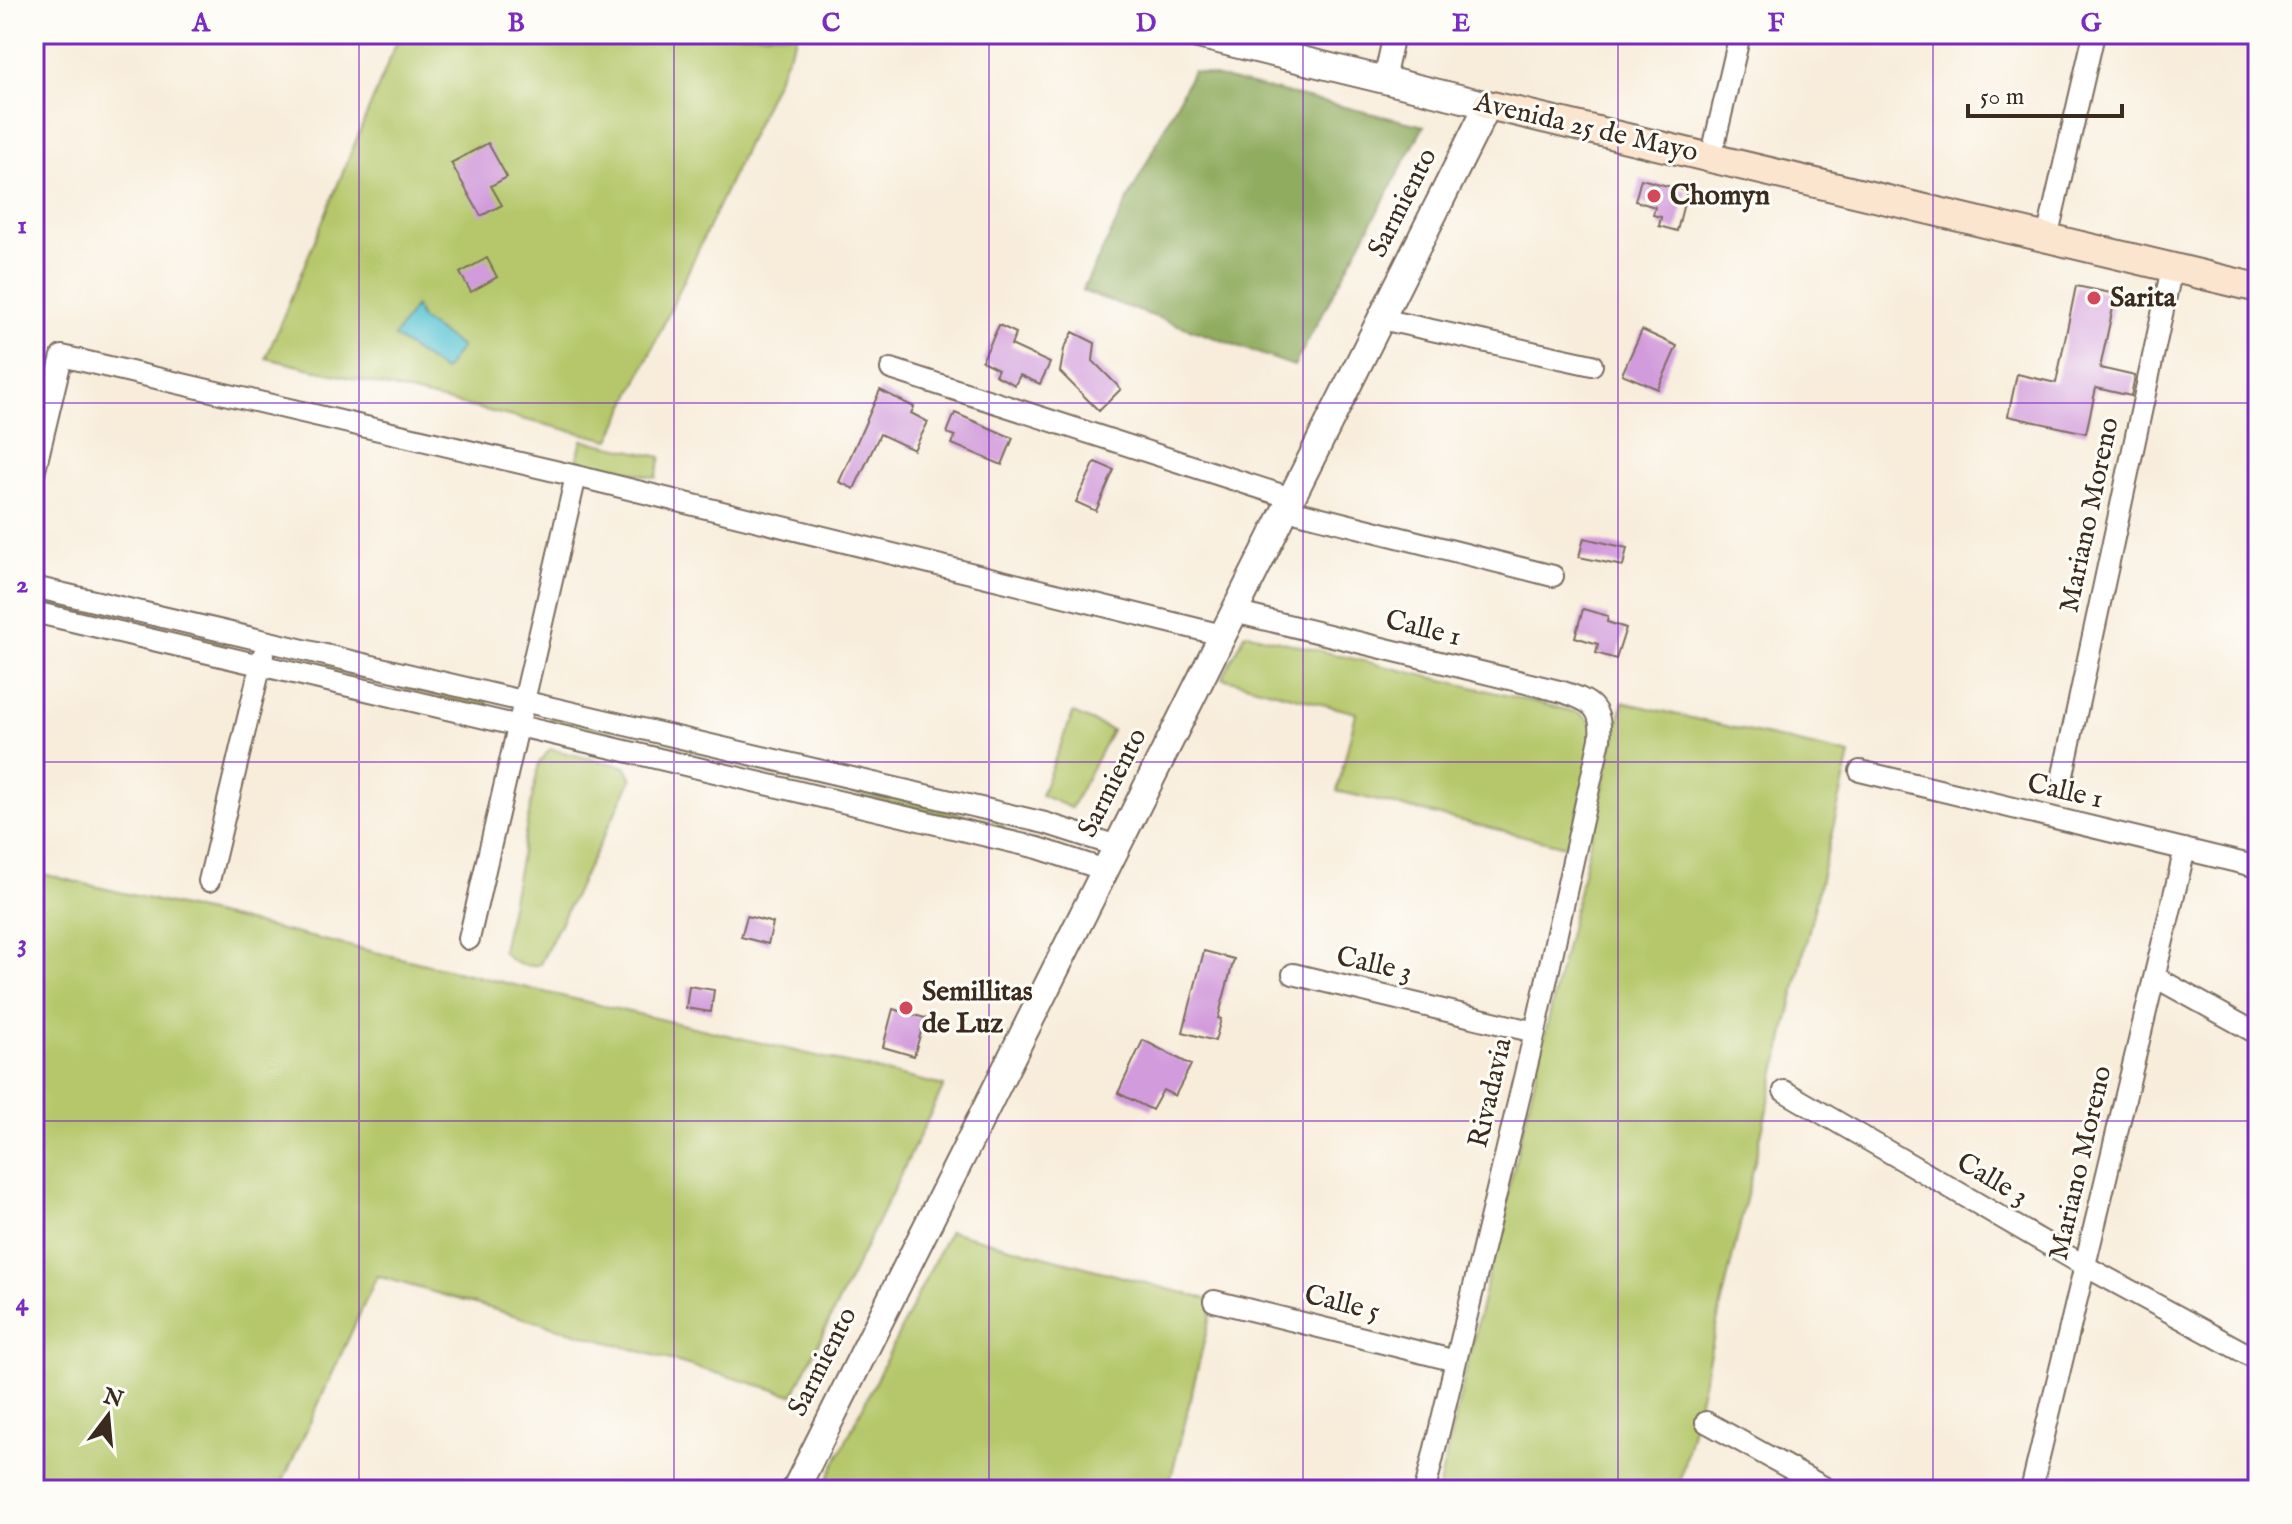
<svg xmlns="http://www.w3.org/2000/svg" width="2292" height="1524" viewBox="0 0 2292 1524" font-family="'IM FELL English',serif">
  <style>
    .green { fill: #b5c76a; stroke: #787844; stroke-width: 2 }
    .forest { fill: #90ac5e; stroke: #666b3e; stroke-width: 2 }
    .water { fill: #5ac5d4; stroke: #4a7879; stroke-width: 2 }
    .building { fill: #d29bdb }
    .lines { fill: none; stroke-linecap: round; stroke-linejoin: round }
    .minor-casing { stroke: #7d6e60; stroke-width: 24 }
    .tertiary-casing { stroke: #7d6e60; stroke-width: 30 }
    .secondary-casing { stroke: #7d6e60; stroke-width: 32 }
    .minor { stroke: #fff; stroke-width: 20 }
    .tertiary { stroke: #fff; stroke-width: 26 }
    .secondary { stroke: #fce5cf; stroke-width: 28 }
    .grid { fill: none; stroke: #7b2cbf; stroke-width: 2; stroke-opacity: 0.55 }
    .poi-dot { fill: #d1495b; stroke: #fdfcf7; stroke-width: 3 }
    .labels { text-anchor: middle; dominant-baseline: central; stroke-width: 6; stroke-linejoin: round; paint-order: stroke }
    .street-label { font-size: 28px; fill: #3b2a1e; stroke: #fdfcf7 }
    .poi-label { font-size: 28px; font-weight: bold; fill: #3b2a1e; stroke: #fdfcf7; text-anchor: start }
    .neatline { fill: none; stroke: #7b2cbf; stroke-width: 3 }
    .grid-label { font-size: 26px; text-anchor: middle; font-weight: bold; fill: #7b2cbf }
  </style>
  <rect width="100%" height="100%" fill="#fdfcf7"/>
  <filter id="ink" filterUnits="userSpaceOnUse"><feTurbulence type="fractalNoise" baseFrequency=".0125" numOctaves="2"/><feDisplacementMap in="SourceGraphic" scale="16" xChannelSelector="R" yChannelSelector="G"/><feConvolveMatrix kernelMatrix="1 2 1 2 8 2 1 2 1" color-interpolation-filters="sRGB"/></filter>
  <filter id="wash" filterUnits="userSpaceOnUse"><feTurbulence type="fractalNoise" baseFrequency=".006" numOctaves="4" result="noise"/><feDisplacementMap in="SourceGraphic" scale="32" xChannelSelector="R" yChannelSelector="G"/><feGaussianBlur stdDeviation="1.8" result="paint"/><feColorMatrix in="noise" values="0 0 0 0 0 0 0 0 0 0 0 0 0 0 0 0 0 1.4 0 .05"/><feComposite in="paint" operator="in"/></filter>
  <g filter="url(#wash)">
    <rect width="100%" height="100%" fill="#f8eddb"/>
    <path class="green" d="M400,34H798L610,440L266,358Z
      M582,440L661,457L656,478L577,460Z
      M41,599L228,641L226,646L39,604Z
      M1246,633L1580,713L1592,723L1596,739L1570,847L1337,791L1356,713L1222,678Z
      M298,657L487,702L486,708L297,663Z
      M1623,702L1850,755L1678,1490H1438Z
      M1073,713L1112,730L1071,808L1041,795Z
      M550,717L1004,824L1003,829L549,722Z
      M550,749L626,767L632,779L540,964C524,969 512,964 502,951L539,763Z
      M34,872L944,1086L793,1395L377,1276L279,1490H34Z
      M949,1231L1214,1301L1168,1490H822Z"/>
    <path class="forest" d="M1193,71L1424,126L1294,366L1082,291Z"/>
    <path class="water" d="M415,306L421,319L461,347L444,371L394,337Z"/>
    <g id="blocks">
      <path class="building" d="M488,143L507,177L491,186L502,205L481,216L451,163Z
        M1641,179L1687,191L1677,231L1659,226L1661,217L1653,215L1655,207L1635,201Z
        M487,258L497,277L471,292L460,273Z
        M2076,286L2116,294L2100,368L2135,376L2131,396L2096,388L2086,433L2008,416L2017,374L2056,383Z
        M999,325L1016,333L1011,345L1050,363L1040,384L1020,375L1015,385L995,375L998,369L982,361Z
        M1642,330L1677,346L1658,389L1622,374Z
        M1073,332L1095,343L1093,361L1121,389L1099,411L1060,372L1064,349Z
        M880,390L914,407L911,413L928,422L914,450L880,434L854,489L839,482Z
        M955,413L1013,438L1002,465L952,444L955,436L947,433Z
        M1095,462L1114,470L1096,511L1076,502Z
        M1584,538L1627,548L1623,566L1579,557Z
        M1583,609L1608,616L1607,622L1626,628L1616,659L1596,653L1598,644L1575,637Z
        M747,916L773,923L768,944L741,937Z
        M1204,951L1234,959L1218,1018L1221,1019L1215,1041L1183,1032Z
        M689,986L714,990L711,1012L686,1008Z
        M893,1009L925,1018L914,1056L883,1047Z
        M1143,1040L1191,1065L1175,1096L1163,1090L1152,1110L1118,1093Z"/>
    </g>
  </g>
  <g filter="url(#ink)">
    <use href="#blocks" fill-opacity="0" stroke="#7d6e60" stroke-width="2"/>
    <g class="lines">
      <g class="minor-casing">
        <path id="minor" d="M1384,80L1394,34
          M1711,158L1740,34
          M2047,238L2094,34
          M1381,319L1592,365
          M891,369L1291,498
          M34,474L62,356L576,476L1222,635
          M1286,509L1553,576
          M34,587L1045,823L1117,846
          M34,612L1038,848L1105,870
          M1234,612L1563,692C1590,701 1603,707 1600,739L1535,1032L1425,1490
          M1860,771L2258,867
          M2063,775L2172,268
          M209,881L263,655
          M469,939L576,476
          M1293,974L1535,1032
          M2155,977L2258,1034
          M1784,1091L2085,1266L2258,1360
          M1214,1301L1456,1361
          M1706,1422L1829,1490
          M2031,1490L2185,849"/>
      </g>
      <g class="tertiary-casing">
        <path id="tertiary" d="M795,1490L1488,105L1194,34"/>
      </g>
      <g class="secondary-casing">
        <path id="secondary" d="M1488,105L2258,288"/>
      </g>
      <use href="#minor" class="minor"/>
      <use href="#tertiary" class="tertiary"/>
      <use href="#secondary" class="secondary"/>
    </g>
  </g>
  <path class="grid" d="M359,34V1490M674,34V1490M989,34V1490M1303,34V1490M1618,34V1490M1933,34V1490M34,403H2258M34,762H2258M34,1121H2258"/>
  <g class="poi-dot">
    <circle cx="1654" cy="196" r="8"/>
    <circle cx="2094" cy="298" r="8"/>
    <circle cx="906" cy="1008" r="8"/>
  </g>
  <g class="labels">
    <g class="street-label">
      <text transform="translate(1586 128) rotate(13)">Avenida 25 de Mayo</text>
      <text transform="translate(1403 203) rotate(-63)">Sarmiento</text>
      <text transform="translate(2090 515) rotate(-78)">Mariano Moreno</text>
      <text transform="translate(1423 629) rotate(14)">Calle 1</text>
      <text transform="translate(1113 783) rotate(-63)">Sarmiento</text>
      <text transform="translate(2065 792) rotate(13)">Calle 1</text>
      <text transform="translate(1374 965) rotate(13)">Calle 3</text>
      <text transform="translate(1491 1093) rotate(-77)">Rivadavia</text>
      <text transform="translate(2081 1163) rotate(-77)">Mariano Moreno</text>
      <text transform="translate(1992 1180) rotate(30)">Calle 3</text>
      <text transform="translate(1342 1304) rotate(14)">Calle 5</text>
      <text transform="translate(823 1362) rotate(-63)">Sarmiento</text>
    </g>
    <g class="poi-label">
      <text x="1670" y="196">Chomyn</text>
      <text x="2110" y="298">Sarita</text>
      <text x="922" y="992">Semillitas<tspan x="922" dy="32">de Luz</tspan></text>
    </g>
  </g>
  <rect width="2292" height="1524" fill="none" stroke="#fdfcf7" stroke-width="88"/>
  <g transform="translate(108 1416) rotate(16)" stroke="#fdfcf7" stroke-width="6" paint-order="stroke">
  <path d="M0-6L14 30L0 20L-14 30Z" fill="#3b2a1e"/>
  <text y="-12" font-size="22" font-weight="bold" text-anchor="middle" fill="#3b2a1e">N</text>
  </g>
  <path d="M1968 104v12h154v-12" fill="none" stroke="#3b2a1e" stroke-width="4"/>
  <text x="1980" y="104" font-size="24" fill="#3b2a1e" stroke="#fdfcf7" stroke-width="6" paint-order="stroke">50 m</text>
  <rect x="44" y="44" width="2204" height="1436" class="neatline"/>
  <g class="grid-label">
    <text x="201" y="31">A</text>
    <text x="516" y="31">B</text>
    <text x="831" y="31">C</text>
    <text x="1146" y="31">D</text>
    <text x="1461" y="31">E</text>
    <text x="1776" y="31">F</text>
    <text x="2091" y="31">G</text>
    <text x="22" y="233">1</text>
    <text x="22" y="592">2</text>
    <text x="22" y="951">3</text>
    <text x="22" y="1310">4</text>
  </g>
</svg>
